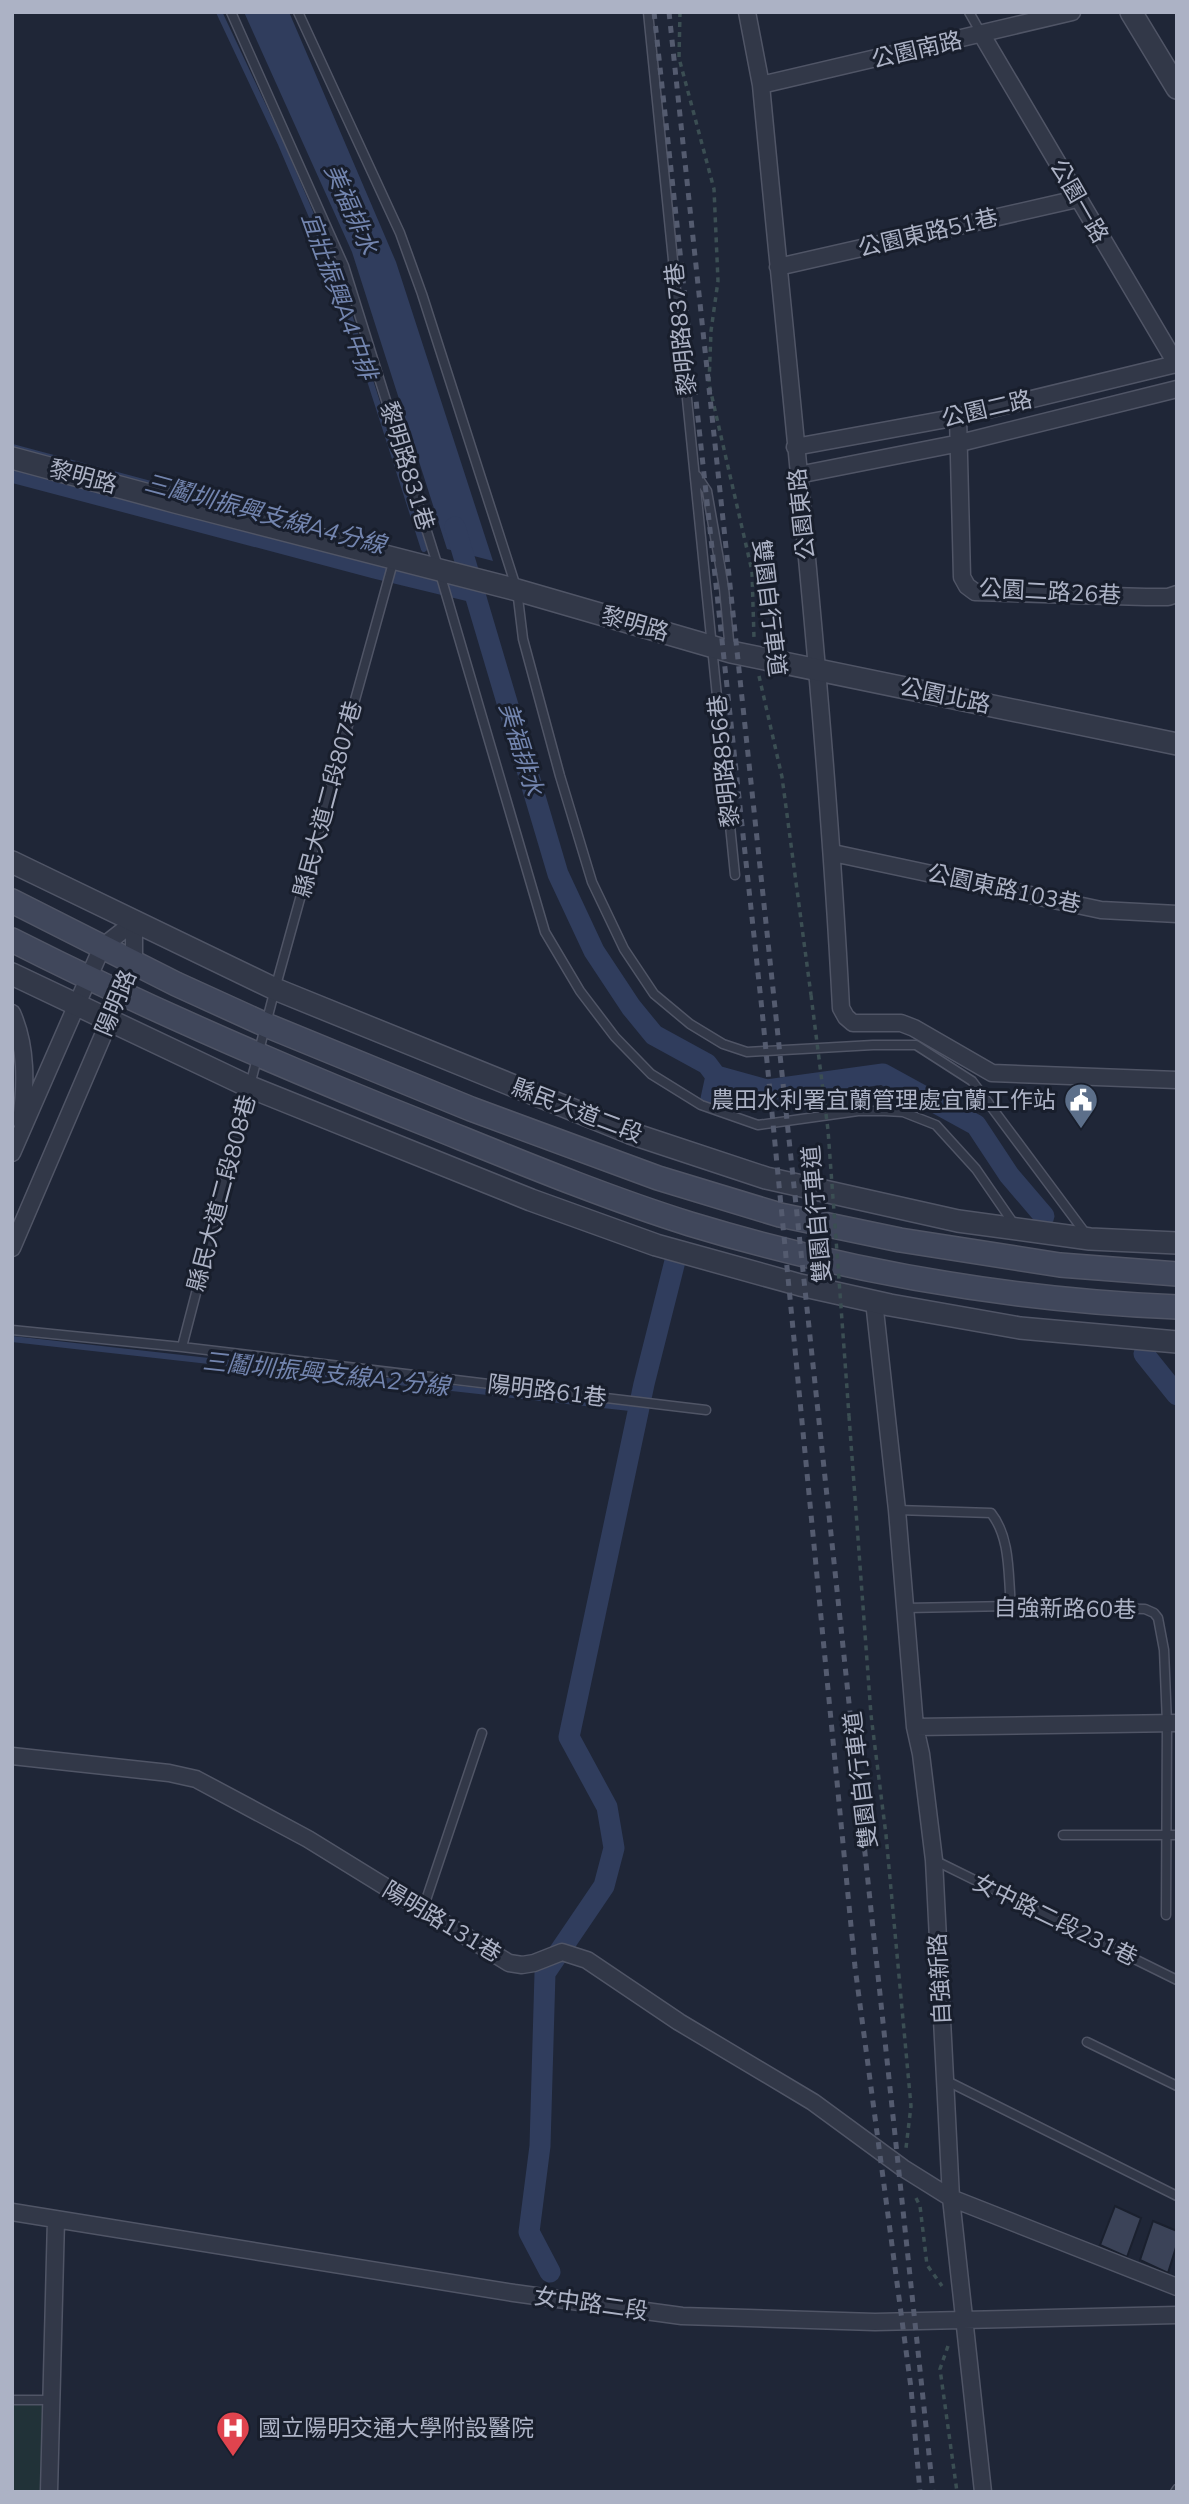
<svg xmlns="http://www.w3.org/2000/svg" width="1189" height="2504" viewBox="0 0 1189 2504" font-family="'Nunito Sans','Noto Sans TC',sans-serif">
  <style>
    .green { fill: #213238 }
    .water { fill: #303d5d }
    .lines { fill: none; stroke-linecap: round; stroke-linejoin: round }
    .stream { stroke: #303d5d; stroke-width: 6 }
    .canal { stroke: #303d5d; stroke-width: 21 }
    .building { fill: #3b4358; stroke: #1a202e; stroke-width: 2 }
    .service-casing { stroke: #505566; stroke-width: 11 }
    .minor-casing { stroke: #505566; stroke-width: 19 }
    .tertiary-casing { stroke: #505566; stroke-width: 24 }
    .secondary-casing { stroke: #505566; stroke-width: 26 }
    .path { stroke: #3b4e53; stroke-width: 3.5; stroke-dasharray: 5 5; stroke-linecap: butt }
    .service { stroke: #323848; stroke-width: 8 }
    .minor { stroke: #323848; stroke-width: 16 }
    .tertiary { stroke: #323848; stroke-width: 21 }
    .secondary { stroke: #40475b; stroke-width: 23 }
    .rail { stroke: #545b6f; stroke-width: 5; stroke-dasharray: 7 7; stroke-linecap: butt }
    .path-bridge { stroke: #3b4e53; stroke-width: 3.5; stroke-dasharray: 5 5; stroke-linecap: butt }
    .labels { text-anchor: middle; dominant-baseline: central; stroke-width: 6; stroke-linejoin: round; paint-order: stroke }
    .street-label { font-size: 23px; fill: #acb2c5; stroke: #181e2c }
    .poi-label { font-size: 23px; fill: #acb2c5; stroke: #181e2c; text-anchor: end }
    .water-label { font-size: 24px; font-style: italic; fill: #7385af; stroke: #181e2c }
  </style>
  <rect width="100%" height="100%" fill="#1f2637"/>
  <path class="green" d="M12,2403L47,2404L45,2492H12Z"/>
  <path class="water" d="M244,12H289L396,262L493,561L447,549L352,252Z"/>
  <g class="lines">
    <path class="stream" d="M219,12L281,144L335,271L424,549
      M12,447L214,501
      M12,1339L639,1409"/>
    <path class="canal" d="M12,472L375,568L474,592
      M455,527L558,874L594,951L631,1007L654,1035L707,1064L716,1076L767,1090L883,1074L976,1125L1009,1175L1044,1216
      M711,1099L716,1076
      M1144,1354L1177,1395
      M550,2272L529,2232L540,2146L545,1973L604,1886L614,1848L607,1807L569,1737L644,1384L675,1261"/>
  </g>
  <path class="building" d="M1115,2206L1141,2218L1127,2257L1100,2245Z
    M1153,2221L1177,2231V2244L1168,2273L1140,2260Z"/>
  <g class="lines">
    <g class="service-casing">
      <path id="service" d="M231,12L344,266L439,570L545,932L580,991L615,1037L651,1074L701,1105L758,1125L858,1111H885L903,1112L936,1125L976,1169L1016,1227
        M298,12L400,233L422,294L517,590L523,639L560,776L592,882L624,949L654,994L690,1024L723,1044L747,1052L873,1045H916L972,1081L1086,1234
        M648,12L735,875
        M969,12L982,35
        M697,476L707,491L724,588L730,651
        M12,1330L182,1347L706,1410
        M182,1347L275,989L394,559
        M897,1510L991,1513C1011,1538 1008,1576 1011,1606
        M906,1608L1011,1606L1145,1609L1154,1613L1158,1618L1164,1650L1167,1723L1166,1915
        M1063,1835H1177
        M934,1860L1177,1980
        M423,1909L482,1733
        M1087,2042L1177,2086
        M945,2080L1177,2196
        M12,2400H51
        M1175,2492L1177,2489"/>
    </g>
    <g class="minor-casing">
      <path id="minor" d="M747,12L761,85C790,392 825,699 841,1008L846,1017L853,1023H901L914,1028L992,1073L1177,1080
        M982,35L1177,365
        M761,85L1072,12
        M778,267L1077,199
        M958,417L962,577L967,586L975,592L1146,597H1168L1177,594
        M795,447L958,417L1176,364
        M798,475L960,443L1177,389
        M833,853L1101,910L1177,914
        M12,1013C27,1047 26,1085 21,1121
        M12,1153L102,947L134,922
        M12,1248L134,963V922
        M874,1301L897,1510L915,1727
        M12,1756L169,1773L196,1779L308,1839L509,1963L522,1965L534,1963L562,1952L587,1960L679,2022L813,2102L903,2168L951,2198L1177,2287
        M12,2212L514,2293L682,2316L875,2322L1177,2315
        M49,2492L56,2219
        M983,2492L951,2198L934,1860L921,1754L915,1727L1177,1723"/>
    </g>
    <g class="tertiary-casing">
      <path id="tertiary" d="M1131,12L1177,88
        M12,458L175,502L517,590L731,652L1177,744
        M12,862L275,989L630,1133L766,1178L958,1221L1090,1239L1177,1243
        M12,974L250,1087L531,1200L656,1245L800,1285L890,1305L1020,1328L1177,1342"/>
    </g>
    <g class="secondary-casing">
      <path id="secondary" d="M12,901L176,984L266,1025L471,1109L658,1178L780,1215L900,1240L1060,1265L1177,1274
        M12,940C150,1010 292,1071 436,1128C520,1162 604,1197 690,1224C848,1272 1012,1300 1177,1307"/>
    </g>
    <path class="path" d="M680,12L679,58L714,189L718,281L711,331L709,384L752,571L754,638
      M759,676L782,777L811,995
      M849,1416L871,1715L886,1835L911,2106L906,2148
      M916,2198L920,2206L927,2265L942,2286
      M948,2346L940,2369L957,2492"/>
    <use href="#service" class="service"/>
    <use href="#minor" class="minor"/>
    <use href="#tertiary" class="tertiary"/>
    <use href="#secondary" class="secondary"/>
    <path class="rail" d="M654,12L762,1010L855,1967L911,2388L920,2492
      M669,12L933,2492"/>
    <path class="path-bridge" d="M811,995L828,1130L849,1416"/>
  </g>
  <defs>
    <g id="civic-pin" transform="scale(1.75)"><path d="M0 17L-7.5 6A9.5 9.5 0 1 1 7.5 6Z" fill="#5c6f8a" stroke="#181e2c"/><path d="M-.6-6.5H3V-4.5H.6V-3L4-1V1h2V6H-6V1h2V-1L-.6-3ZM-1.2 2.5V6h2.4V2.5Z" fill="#fff"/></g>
    <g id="hospital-pin" transform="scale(1.75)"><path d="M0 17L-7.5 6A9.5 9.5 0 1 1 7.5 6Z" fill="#e0444e" stroke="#181e2c"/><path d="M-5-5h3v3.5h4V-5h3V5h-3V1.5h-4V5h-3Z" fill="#fff"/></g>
  </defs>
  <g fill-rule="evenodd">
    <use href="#civic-pin" x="1081" y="1100"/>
    <use href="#hospital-pin" x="233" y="2428"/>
  </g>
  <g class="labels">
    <g class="street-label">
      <text transform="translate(917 50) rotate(-13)">公園南路</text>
      <text transform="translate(1079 201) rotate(60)">公園一路</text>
      <text transform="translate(928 233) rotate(-13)">公園東路51巷</text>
      <text transform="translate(681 329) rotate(-96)">黎明路837巷</text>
      <text transform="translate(987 409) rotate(-13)">公園二路</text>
      <text transform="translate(407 466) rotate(73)">黎明路831巷</text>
      <text transform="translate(83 477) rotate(15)">黎明路</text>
      <text transform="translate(802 514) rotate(-96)">公園東路</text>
      <text transform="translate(1050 592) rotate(3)">公園二路26巷</text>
      <text transform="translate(769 608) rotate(83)">雙園自行車道</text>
      <text transform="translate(635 624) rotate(16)">黎明路</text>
      <text transform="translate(945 696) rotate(12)">公園北路</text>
      <text transform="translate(724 761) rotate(-96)">黎明路856巷</text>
      <text transform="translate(328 799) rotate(-75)">縣民大道二段807巷</text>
      <text transform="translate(1004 889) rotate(12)">公園東路103巷</text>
      <text transform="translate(116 1003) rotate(-67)">陽明路</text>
      <text transform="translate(577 1111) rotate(21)">縣民大道二段</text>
      <text transform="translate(222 1193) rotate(-75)">縣民大道二段808巷</text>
      <text transform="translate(817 1214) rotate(-95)">雙園自行車道</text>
      <text transform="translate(547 1391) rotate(7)">陽明路61巷</text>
      <text transform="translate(1065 1609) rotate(1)">自強新路60巷</text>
      <text transform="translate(861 1780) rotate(-97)">雙園自行車道</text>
      <text transform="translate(1055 1920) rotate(26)">女中路二段231巷</text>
      <text transform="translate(442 1922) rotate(31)">陽明路131巷</text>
      <text transform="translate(940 1979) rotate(-93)">自強新路</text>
      <text transform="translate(591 2304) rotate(8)">女中路二段</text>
    </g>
    <g class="poi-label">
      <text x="1056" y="1100">農田水利署宜蘭管理處宜蘭工作站</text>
      <text x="258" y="2428" text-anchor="start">國立陽明交通大學附設醫院</text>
    </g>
    <g class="water-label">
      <text transform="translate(351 209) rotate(66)">美福排水</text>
      <text transform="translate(339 296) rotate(70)">宜壯振興A4中排</text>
      <text transform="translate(265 514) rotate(15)">三鬮圳振興支線A4分線</text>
      <text transform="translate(521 749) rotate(73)">美福排水</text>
      <text transform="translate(326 1374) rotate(6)">三鬮圳振興支線A2分線</text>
    </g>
  </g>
  <rect width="1189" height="2504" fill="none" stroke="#acb2c5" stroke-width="28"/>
</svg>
